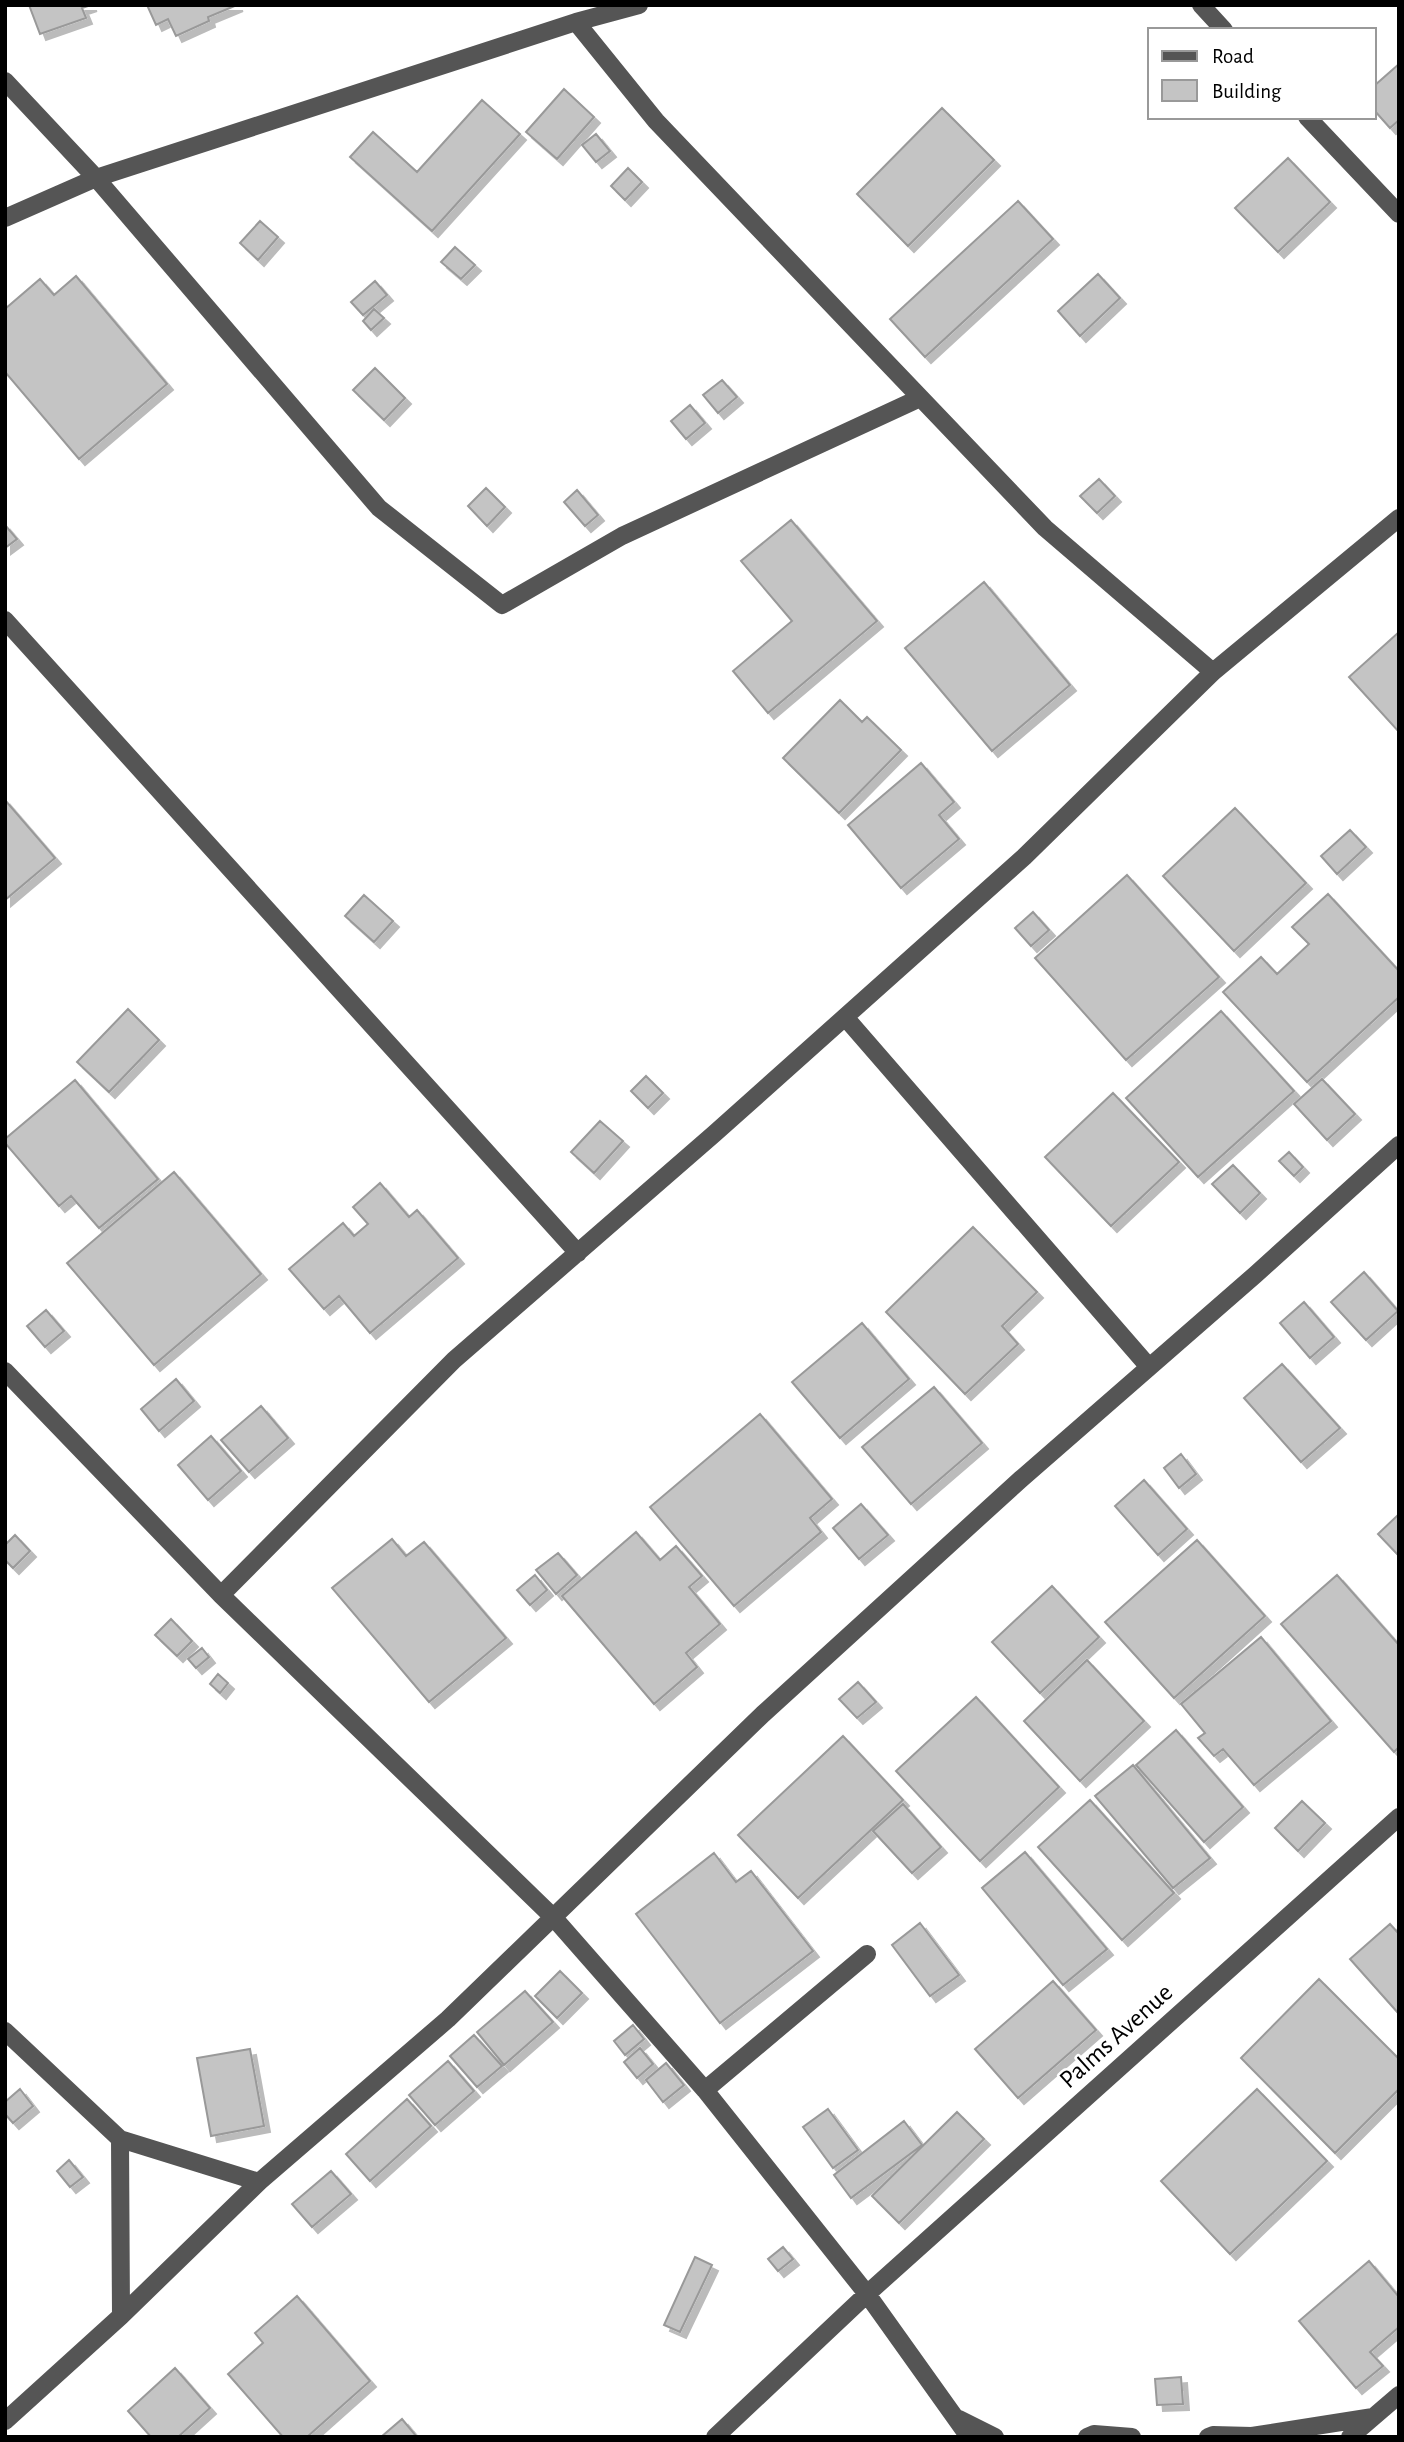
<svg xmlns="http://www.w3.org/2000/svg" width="1404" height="2442" viewBox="0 0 1404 2442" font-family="'Alegreya Sans',sans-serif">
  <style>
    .building { fill: #c4c4c4; stroke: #999; stroke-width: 2; filter: url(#shadow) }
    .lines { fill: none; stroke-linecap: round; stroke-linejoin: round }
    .minor { stroke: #555; stroke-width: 18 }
    .labels { text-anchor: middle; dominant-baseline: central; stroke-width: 5; stroke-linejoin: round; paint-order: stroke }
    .street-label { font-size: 26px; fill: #000; stroke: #fff }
  </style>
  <defs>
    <filter id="shadow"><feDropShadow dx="6" dy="6" stdDeviation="0" flood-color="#0004"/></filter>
  </defs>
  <rect width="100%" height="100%" fill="#fff"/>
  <path class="building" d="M29,5H91L82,8L86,18L40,34Z
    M147,5H237L208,17L209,21L176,36L168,19L156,25Z
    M1399,64V120L1390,128L1374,110V86Z
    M564,89L594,117L557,159L526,132Z
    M482,100L520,134L432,231L350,157L373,132L417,172Z
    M942,108L994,160L908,246L857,194Z
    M596,134L610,151L596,162L582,145Z
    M1288,158L1330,202L1278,252L1235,208Z
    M628,168L642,182L625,200L611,186Z
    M1018,201L1053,239L925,357L890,319Z
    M260,221L278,237L258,260L240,243Z
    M455,247L475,265L461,279L441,262Z
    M1098,274L1120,298L1080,336L1058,311Z
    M76,276L167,384L79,459L5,372V309L40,279L54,295Z
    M375,281L387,295L363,315L351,302Z
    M374,309L384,318L371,330L363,321Z
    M375,368L405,398L384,420L353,390Z
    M722,380L737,397L718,413L703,395Z
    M690,405L705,423L686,439L671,421Z
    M1099,479L1115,496L1097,513L1080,496Z
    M486,488L505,507L487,526L468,506Z
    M577,490L598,515L585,526L564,502Z
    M791,520L877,621L768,713L733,671L792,621L741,561Z
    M5,525L17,539L5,548Z
    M984,582L1070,685L992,751L905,648Z
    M1399,632V732L1349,677Z
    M840,700L862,722L867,717L901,750L839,813L783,758Z
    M921,763L954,802L939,815L959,839L901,888L848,825Z
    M5,800L55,858L5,900Z
    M1235,808L1306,883L1234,951L1163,876Z
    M1350,830L1366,847L1337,874L1321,856Z
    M1127,875L1219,977L1126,1060L1035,958Z
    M1328,894L1399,971V997L1307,1082L1223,992L1261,957L1277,974L1309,944L1292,927Z
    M364,895L393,921L374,942L345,916Z
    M1033,912L1049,930L1031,946L1015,928Z
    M128,1009L159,1040L109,1092L77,1062Z
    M1221,1011L1294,1091L1198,1177L1126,1098Z
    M646,1076L663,1093L648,1108L631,1091Z
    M1322,1079L1355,1114L1327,1140L1294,1104Z
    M75,1080L158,1179L99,1228L71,1196L59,1206L5,1143V1139Z
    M1113,1093L1179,1162L1111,1226L1045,1157Z
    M600,1121L623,1141L594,1173L571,1152Z
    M1289,1152L1303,1167L1294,1176L1279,1161Z
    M1233,1165L1260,1193L1240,1213L1212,1184Z
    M174,1172L261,1274L154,1365L67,1263Z
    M380,1183L409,1217L417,1210L458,1258L370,1333L339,1296L324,1309L289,1269L343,1223L354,1236L368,1224L353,1207Z
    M973,1227L1037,1292L1002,1326L1018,1344L965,1394L886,1312Z
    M1364,1272L1398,1311L1366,1340L1331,1302Z
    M1304,1302L1334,1337L1310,1358L1280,1323Z
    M46,1310L64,1331L45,1347L27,1326Z
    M862,1323L909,1379L840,1438L792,1382Z
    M1282,1364L1340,1428L1301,1462L1244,1398Z
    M176,1379L194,1401L159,1431L141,1409Z
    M934,1387L982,1443L911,1504L862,1447Z
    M261,1406L288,1438L249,1472L221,1440Z
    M760,1414L832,1499L810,1518L821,1532L734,1606L650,1507Z
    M211,1436L241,1471L208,1500L178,1465Z
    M1181,1454L1196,1474L1179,1488L1164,1468Z
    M1144,1480L1187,1529L1158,1555L1115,1506Z
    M861,1504L888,1535L859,1559L833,1528Z
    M1399,1514V1556L1378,1534Z
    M636,1532L660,1560L676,1546L702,1576L689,1587L720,1624L686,1653L697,1667L654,1704L562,1596Z
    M15,1535L30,1551L13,1568L5,1560V1545Z
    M392,1539L406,1556L424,1542L506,1638L429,1702L332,1588Z
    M1197,1540L1265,1616L1174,1698L1105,1622Z
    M558,1553L577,1575L556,1594L536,1570Z
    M535,1575L547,1590L530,1605L517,1590Z
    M1337,1575L1399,1645V1747L1394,1752L1281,1624Z
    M1052,1586L1099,1637L1040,1693L992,1642Z
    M171,1619L192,1641L177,1656L155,1635Z
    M1261,1637L1331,1721L1254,1785L1223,1749L1214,1756L1198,1738L1205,1733L1181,1704Z
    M202,1648L209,1657L196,1668L188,1659Z
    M1087,1660L1144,1721L1080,1781L1024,1721Z
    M218,1674L228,1683L220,1693L210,1684Z
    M858,1682L876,1702L857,1718L839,1699Z
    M976,1697L1059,1787L980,1861L896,1771Z
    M1176,1730L1243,1807L1204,1842L1136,1765Z
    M843,1736L903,1800L798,1898L738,1835Z
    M1133,1765L1210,1858L1173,1888L1095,1796Z
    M1090,1800L1174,1893L1122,1940L1038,1847Z
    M1302,1801L1325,1823L1298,1851L1275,1828Z
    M903,1804L941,1847L912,1873L873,1831Z
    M1025,1852L1107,1949L1063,1985L982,1888Z
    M714,1853L736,1882L751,1871L813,1951L720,2023L636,1914Z
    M920,1923L959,1975L930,1996L892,1945Z
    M1390,1924L1399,1934V2014L1350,1959Z
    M560,1971L582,1993L557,2018L535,1996Z
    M1319,1979L1399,2059V2089L1335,2153L1241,2058Z
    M1053,1981L1096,2030L1018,2098L975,2049Z
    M525,1991L553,2022L504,2065L477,2032Z
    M633,2025L644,2039L625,2055L614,2041Z
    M474,2035L502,2066L477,2087L450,2056Z
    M640,2048L653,2064L637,2078L624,2062Z
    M250,2049L264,2126L211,2136L197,2058Z
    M448,2061L474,2091L435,2125L409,2095Z
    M666,2063L684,2085L663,2102L646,2080Z
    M20,2089L33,2106L13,2123L5,2114V2102Z
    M1257,2089L1327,2161L1230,2254L1161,2181Z
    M407,2099L431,2126L370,2181L346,2154Z
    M828,2109L858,2150L833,2168L803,2127Z
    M957,2112L984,2139L899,2223L872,2196Z
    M904,2121L922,2145L851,2198L834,2175Z
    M69,2160L83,2177L70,2187L57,2171Z
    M331,2171L351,2194L312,2227L292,2204Z
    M783,2247L793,2259L778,2271L768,2259Z
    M695,2257L712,2265L680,2332L664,2325Z
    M1369,2261L1399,2297V2327L1370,2352L1383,2366L1356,2388L1299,2321Z
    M297,2296L370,2381L307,2437H283L228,2374L263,2343L255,2333Z
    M175,2368L210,2408L178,2437H151L128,2411Z
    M1181,2377L1183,2404L1157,2405L1155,2379Z
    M402,2419L417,2437H381Z"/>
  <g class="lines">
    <path class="minor" d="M1201,5L1224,30
      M576,22L656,121L1045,528L1213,672
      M5,81L96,178L379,508L502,605L622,536L920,398
      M1307,117L1399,214
      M5,218L96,178L576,22L639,5
      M5,620L578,1253
      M845,1017L1149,1367
      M5,1371L221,1595L554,1918L705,2090L867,2294L969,2437
      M221,1595L454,1360L714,1134L1024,857L1213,672L1399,518
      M5,2031L120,2139L259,2182
      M705,2090L867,1954
      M120,2139L121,2316
      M959,2419L995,2437
      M5,2421L121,2316L259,2182L448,2019L763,1714L1021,1479L1255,1275L1399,1145
      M715,2437L867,2294L1399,1817
      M1087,2437L1094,2434L1132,2437
      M1208,2437L1213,2435L1252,2436L1373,2417
      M1350,2437L1399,2395"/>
  </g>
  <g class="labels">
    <g class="street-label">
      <text transform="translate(1116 2036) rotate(-42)">Palms Avenue</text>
    </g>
  </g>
  <rect width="1404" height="2442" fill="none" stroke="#000000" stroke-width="14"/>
  <rect x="1148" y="28" width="228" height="91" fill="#ffffff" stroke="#999999" stroke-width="2"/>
  <rect x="1162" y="51" width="35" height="10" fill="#555555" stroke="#999999" stroke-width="2"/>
  <text x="1212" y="63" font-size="21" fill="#000000">Road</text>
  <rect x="1162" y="80" width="35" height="21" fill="#c4c4c4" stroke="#999999" stroke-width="2"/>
  <text x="1212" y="98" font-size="21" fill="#000000">Building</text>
</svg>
